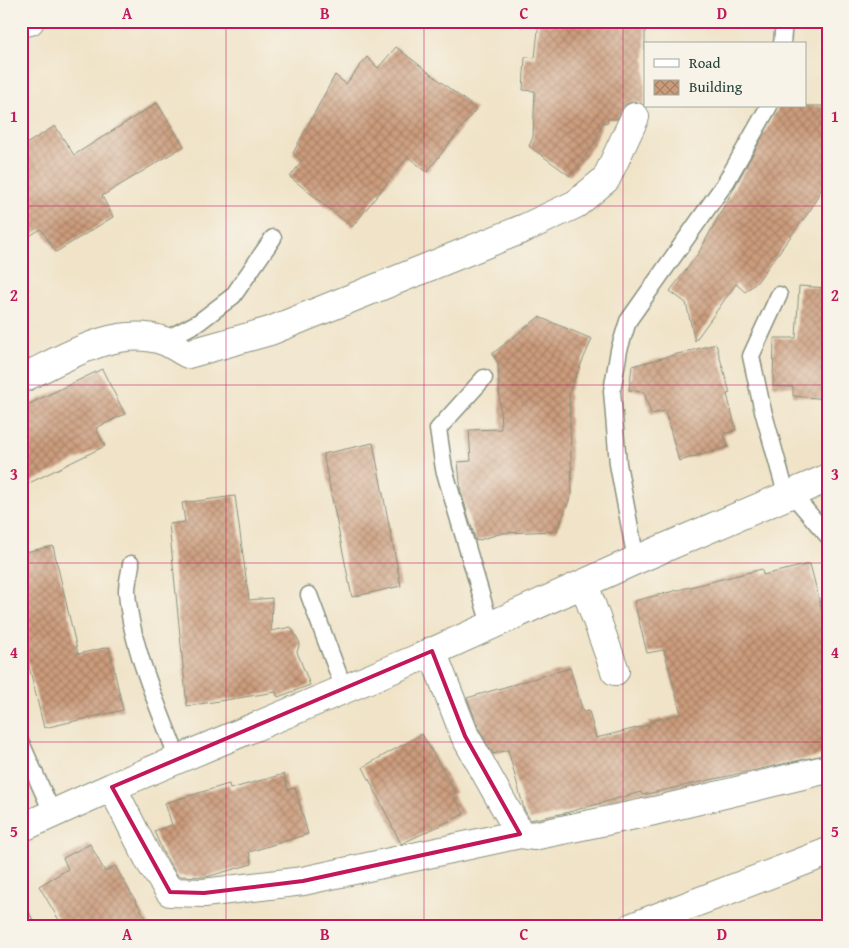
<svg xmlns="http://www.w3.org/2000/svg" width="849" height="948" viewBox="0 0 849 948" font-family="'Gentium Book Plus',serif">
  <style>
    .building { fill: url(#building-cross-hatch) }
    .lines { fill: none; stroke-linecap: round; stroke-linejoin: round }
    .service-casing { stroke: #88907e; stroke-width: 19 }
    .minor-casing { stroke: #88907e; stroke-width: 30 }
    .secondary-casing { stroke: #88907e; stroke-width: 30 }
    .service { stroke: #fff; stroke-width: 16 }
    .minor { stroke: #fff; stroke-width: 28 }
    .secondary { stroke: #fff; stroke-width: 28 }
    .marked { fill: none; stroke: #c2185b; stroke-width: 4; stroke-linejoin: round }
    .grid { fill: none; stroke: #c2185b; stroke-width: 1; stroke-opacity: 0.55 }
    .neatline { fill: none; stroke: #c2185b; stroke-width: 2 }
    .grid-label { font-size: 16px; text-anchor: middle; font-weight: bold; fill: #c2185b }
  </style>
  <defs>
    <pattern id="building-cross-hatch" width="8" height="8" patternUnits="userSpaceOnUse" patternTransform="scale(1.25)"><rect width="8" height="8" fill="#cc9b7b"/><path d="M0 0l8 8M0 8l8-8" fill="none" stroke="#a58066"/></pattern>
  </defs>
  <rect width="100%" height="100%" fill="#f7f3e8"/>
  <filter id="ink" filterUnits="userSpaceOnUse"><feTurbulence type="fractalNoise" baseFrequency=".02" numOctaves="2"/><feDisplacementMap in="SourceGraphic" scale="10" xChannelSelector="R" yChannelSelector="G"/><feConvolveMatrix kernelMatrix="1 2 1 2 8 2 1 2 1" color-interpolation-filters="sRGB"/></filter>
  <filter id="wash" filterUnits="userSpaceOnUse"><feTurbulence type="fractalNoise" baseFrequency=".0096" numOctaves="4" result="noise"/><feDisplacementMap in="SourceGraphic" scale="20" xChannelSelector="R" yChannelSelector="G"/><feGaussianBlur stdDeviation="1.12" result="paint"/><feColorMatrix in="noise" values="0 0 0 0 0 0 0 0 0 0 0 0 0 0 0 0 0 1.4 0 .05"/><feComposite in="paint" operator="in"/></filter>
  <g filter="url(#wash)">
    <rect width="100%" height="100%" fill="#f0e3c7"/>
    <g id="blocks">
      <path class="building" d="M539,21H645V106L634,101L626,104L617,119H608L607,123L603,122L593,146L570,176L529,146L533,137L535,91L523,90L525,57L535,58Z
        M396,47L476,109L427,172L408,157L352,227L290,177L302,161L293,153L335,75L346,84L367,57L378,68Z
        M157,103L184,146L102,196L113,217L56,252L41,229L21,241V147L55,126L74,155Z
        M779,106H828V176L811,209L757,282L745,292L736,284L695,341L686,303L670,291L698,254Z
        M799,286L828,288V399L793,396V387L773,386L774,338H796Z
        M539,317L592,339L569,392L572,493L557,531L502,533L476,541L461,492L458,462L471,461L469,430L501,429L498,363L492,354Z
        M716,344L730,393L727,394L736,430L724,434L728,447L679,461L665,411L651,414L644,392L629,390L632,366Z
        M102,369L125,414L96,428L105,446L21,487V408Z
        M373,443L401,586L352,597L323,454Z
        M235,496L249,600L272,598L271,631L291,627L300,643L297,652L310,685L278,697L276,692L187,706L169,524L185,522L182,503Z
        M53,546L78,654L109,647L123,710L44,728L21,633V553Z
        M810,564L828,634V754L642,795L641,792L565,813L530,820L524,809L508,750L493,754L479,729L467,698L570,668L583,712L589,711L596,738L649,725V722L681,714L664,650L647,653L634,601L762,569L763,575Z
        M422,734L456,793L453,794L464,814L401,844L363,767Z
        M284,774L288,790L295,788L308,834L249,852L252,864L206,877L178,876L164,854L154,831L172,825L165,803L229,784L230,789Z
        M90,844L105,872L115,866L151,927H63L39,886L68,869L63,858Z"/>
    </g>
  </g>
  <g filter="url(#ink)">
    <use href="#blocks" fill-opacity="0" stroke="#88907e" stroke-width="1"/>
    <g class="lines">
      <g class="service-casing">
        <path id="service" d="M782,44L784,21
          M779,295L751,356L762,407L787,497
          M163,341L199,322L233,296L273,238
          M484,378L438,429L444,469L490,625
          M792,494L828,536
          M636,560L618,464L612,391L619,350L628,321L726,182L769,106
          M131,564C130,573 127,582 127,591C130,645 159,708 178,759
          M309,595L344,689
          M21,743L53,814
          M21,916L26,927"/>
      </g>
      <g class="minor-casing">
        <path id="minor" d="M21,23L30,21
          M21,379C63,359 116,324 164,341C172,344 180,350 188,354L270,331L525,228L576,204L606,179L635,117
          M584,584L615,671
          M432,651L465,736L520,834L533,836L654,811L828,769
          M112,787L150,862L170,892L204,893L303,881L520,834
          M21,828L112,787L421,657L636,560L828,478"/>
      </g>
      <g class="secondary-casing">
        <path id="secondary" d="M632,927L828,852"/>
      </g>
      <use href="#service" class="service"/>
      <use href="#minor" class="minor"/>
      <use href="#secondary" class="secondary"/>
    </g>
  </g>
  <path class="marked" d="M432,651L465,736L520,834L303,881L204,893L170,892L112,787Z"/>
  <path class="grid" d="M226,21V927M424,21V927M623,21V927M21,206H828M21,385H828M21,563H828M21,742H828"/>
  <rect width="849" height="948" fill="none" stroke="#f7f3e8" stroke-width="55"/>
  <rect x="644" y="42" width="162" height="65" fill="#f7f3e8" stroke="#a1aaa0"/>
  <rect x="654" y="59" width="25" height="8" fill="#ffffff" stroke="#a1aaa0"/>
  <text x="689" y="68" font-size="15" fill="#1f3d34">Road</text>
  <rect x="654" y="80" width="25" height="15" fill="url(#building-cross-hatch)" stroke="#a1aaa0"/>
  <text x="689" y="92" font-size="15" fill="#1f3d34">Building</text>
  <rect x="28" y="28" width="794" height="892" class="neatline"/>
  <g class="grid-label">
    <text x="127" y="19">A</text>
    <text x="325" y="19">B</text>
    <text x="524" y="19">C</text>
    <text x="722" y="19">D</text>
    <text x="14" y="122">1</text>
    <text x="835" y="122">1</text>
    <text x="14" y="301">2</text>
    <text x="835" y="301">2</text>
    <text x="14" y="480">3</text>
    <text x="835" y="480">3</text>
    <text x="14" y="658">4</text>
    <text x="835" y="658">4</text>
    <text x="14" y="837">5</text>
    <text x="835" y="837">5</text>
    <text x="127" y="940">A</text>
    <text x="325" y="940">B</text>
    <text x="524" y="940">C</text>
    <text x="722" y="940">D</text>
  </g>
</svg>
